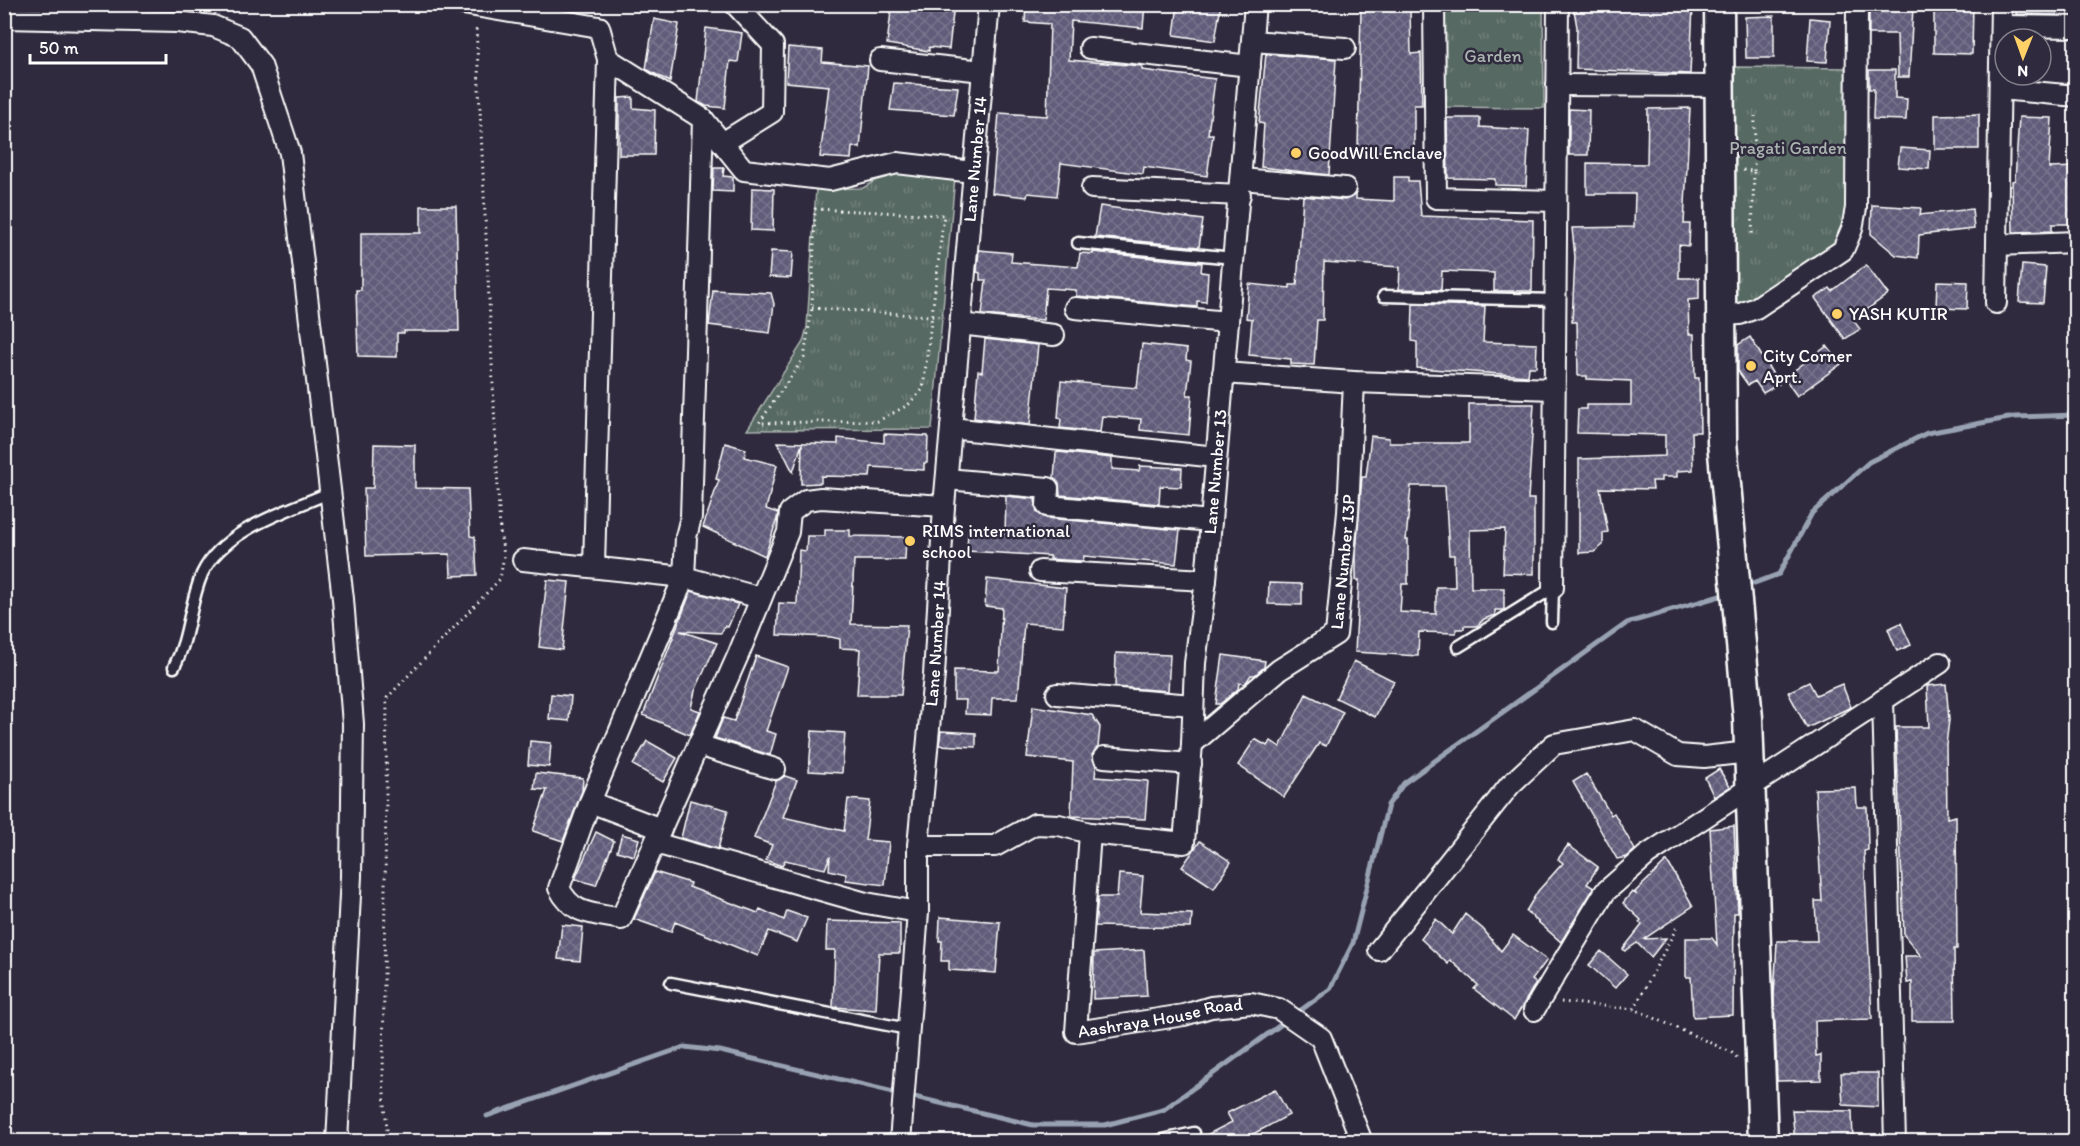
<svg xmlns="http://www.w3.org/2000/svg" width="2080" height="1146" viewBox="0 0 2080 1146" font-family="Itim,sans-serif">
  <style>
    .park { fill: url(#park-tufts); stroke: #abb4b0; stroke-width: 1.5 }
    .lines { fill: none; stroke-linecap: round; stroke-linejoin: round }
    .stream { stroke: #98a2b2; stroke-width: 5 }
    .building { fill: url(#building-cross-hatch); stroke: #fff; stroke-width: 1.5; fill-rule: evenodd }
    .lane-casing { stroke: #fff; stroke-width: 15 }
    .street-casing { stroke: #fff; stroke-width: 24 }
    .secondary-casing { stroke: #fff; stroke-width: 33 }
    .path { stroke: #fff; stroke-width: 3; stroke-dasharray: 1.5 4.5; stroke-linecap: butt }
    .lane { stroke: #2f2a3d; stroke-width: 10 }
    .street { stroke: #2f2a3d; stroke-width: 20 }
    .secondary { stroke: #2f2a3d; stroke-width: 28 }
    .poi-dot { fill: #ffd166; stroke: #2f2a3d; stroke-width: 2 }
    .labels { text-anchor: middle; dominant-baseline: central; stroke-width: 5; stroke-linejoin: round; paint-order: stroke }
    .park-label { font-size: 18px; fill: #abb4b0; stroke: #2f2a3d }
    .poi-label { font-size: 18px; fill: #fff; stroke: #2f2a3d; text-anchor: start }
    .street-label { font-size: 18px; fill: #fff; stroke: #2f2a3d }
  </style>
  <defs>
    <pattern id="park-tufts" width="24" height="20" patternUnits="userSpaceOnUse" patternTransform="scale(1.5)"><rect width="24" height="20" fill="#576962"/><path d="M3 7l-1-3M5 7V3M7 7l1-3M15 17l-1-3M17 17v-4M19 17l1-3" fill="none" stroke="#70807a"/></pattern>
    <pattern id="building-cross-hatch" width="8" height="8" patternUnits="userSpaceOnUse" patternTransform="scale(1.5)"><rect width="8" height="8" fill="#605b79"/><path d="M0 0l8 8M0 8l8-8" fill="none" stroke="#78748d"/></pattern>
  </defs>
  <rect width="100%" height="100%" fill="#2f2a3d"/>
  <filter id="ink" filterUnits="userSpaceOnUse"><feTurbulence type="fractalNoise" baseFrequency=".0167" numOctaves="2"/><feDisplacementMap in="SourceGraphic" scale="12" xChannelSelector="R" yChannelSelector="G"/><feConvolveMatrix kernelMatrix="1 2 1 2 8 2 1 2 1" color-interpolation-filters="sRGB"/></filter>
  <g filter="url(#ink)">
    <path class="park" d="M1442,5H1543L1544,108L1444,107Z
      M1726,67L1851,68L1850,228L1839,248L1754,306L1725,312Z
      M892,171L955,177L932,429L747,430L803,342L807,327L816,189L863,188Z"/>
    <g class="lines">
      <path class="stream" d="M1744,587L1779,574L1812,513L1869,462L1927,433L2014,417L2076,415
        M487,1116L684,1047L720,1051L1033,1125H1105L1163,1110L1330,989L1353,943L1388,805L1404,783L1627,623L1727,594"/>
    </g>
    <path class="building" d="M892,4H954L949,49L929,47V51L887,44Z
      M1026,4H1145L1143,28L1071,21L1069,60L1142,66V70L1215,79L1208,134H1213L1207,176L1144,167L1143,174L1061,163L1057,196L1028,193L1027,197L992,193L999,113L1047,116L1050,24L1025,22Z
      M1178,4H1221L1215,41L1174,35Z
      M1573,4H1693L1690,74L1576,69L1577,27Z
      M1934,4H1973L1972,54L1934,53Z
      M2016,4H2057V15L2016,14Z
      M1869,7L1913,8L1909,77H1898L1897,34H1869Z
      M1361,8L1410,10L1411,54L1421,53L1422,105H1414V149L1366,152V149H1358Z
      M1774,16V58H1746L1745,17Z
      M1810,18L1830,20L1827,62L1807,61Z
      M654,19L679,24L670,82L646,69Z
      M706,28L742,33L738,62L730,61L725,108L706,106L698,102Z
      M788,47L823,50L822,62L868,66L860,148L852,147L851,159L820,157L829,86L786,82Z
      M1266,54L1336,59L1329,175L1261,167L1264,124L1259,123Z
      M1869,70H1895V98L1907,99L1906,120L1873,119L1874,89H1869Z
      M894,83L958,87L954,115L890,110Z
      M633,97V108L655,110L654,155H619V98Z
      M1690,108L1684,224H1690L1689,246L1679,245V278H1699V299L1688,300L1689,334H1694L1695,378H1699L1700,432H1692L1693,470L1677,471V477H1661V481H1652L1653,489L1600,488L1608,532L1603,533V545L1594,552L1579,553V459L1665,456V435L1577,433L1578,409H1586V405H1631V381L1587,379V376H1578L1577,322H1572L1575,257L1572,228L1634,227L1635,194H1587V163L1647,164L1648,109Z
      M1569,109L1589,110L1588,155H1569Z
      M1979,114V149H1935V115Z
      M2019,117L2052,118L2049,168L2076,167V224H2052V231L2013,232L2012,181L2015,180Z
      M1447,118H1480V127L1529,130L1526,186L1495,185V179L1448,178Z
      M1900,148L1930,150L1929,169L1898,167Z
      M714,168H724L723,176L733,177V192L713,191Z
      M1394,177H1408V181H1418L1421,216L1533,220L1532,291H1494V273L1442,271L1441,290L1399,289L1400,267L1324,262L1323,320H1317L1314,365L1291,364V359L1249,355L1252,319L1246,318L1249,284L1290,288V285H1297L1303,196L1345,200L1356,194V199L1394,201Z
      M752,188L774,189L773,231L751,230Z
      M1872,205L1921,208L1920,215L1972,209L1974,229L1919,235L1918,258L1896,255L1871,234Z
      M421,206H456L459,331H404V333H397V357L358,356L356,290H361V233H421Z
      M1100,206L1203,220L1199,247L1095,237Z
      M979,250L1012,253L1011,262L1078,267L1080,253L1093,254V252L1202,263L1201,272L1208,273L1206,302L1197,301V307L1076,296V290L1046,288L1043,320L982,315L986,280H980V273L977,272Z
      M771,251L793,252L791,278L769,277Z
      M1866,265L1888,294L1853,320L1860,329L1845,339L1815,298L1830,288L1832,291Z
      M2022,265L2046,267L2043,303L2019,302Z
      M1937,281L1968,282L1967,309L1936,308Z
      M713,290L771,293L774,304L770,333L709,325Z
      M1413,304L1485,306L1483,342L1537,344L1536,367H1529L1528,376L1417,368V342L1412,341Z
      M1750,337L1779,384L1763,393L1755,381L1748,385L1738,371V345Z
      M985,339L1038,345L1030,425L974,418L978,371L982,372Z
      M1142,344L1187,349L1186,360L1191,361L1187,395H1192L1189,435L1140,430L1141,419L1102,416L1100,432L1060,428L1061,419L1058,418L1061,381L1137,388Z
      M1827,346L1841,364L1797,396L1784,378Z
      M1469,404H1534L1528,499H1534V574L1503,573L1505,529L1470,530L1471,588H1504V610H1495V615L1484,619L1477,626H1464V629H1456V633L1419,632L1418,656L1355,652L1359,580H1356V553L1362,477H1366L1371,436L1389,438V443H1469ZM1411,486H1445L1449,555H1454L1455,587H1436V614L1400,612L1402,584H1408V540H1406Z
      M884,434L928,436L927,463H924V470L871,467L870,477L821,476V483L801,484L802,444L793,472L778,442L838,444V438L884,443Z
      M725,443L746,449L744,457L777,465L766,509L778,513L777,519L765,556L703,527L719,480L716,479Z
      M374,444L415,445V488L468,489L470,536L475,537L477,575L451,576L450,554L366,556L364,488H373Z
      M1058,452L1112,458V469L1139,471L1140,466L1182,468L1181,487L1160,486L1159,504L1060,495L1059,483L1054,478L1056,453Z
      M1006,496L1035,499L1037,512L1046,518L1180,530L1176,564L1084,556L1083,561L1064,560L1050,559V556L967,551L968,531L1005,534Z
      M825,530H850V536L906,537L905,560H854L851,624L907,625L901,695H857L860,649L840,648V639L831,637L777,635L779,603L797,604L799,550L806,551L807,536H825Z
      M987,579L1066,588L1063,626L1024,623L1018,698H992L991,715L965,714L966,700H954V670L999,671L1002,608L985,606Z
      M547,580L569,582L562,650L539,647Z
      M1269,583L1302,584V605L1268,604Z
      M691,591L738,604L728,627L725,626L721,633L680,631L717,643L695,691L691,708L700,711L690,735L643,715Z
      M1901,623L1911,645L1897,651L1888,629Z
      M1116,653L1170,655L1168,691L1115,687Z
      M1223,655L1265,661L1264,667L1255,675H1251L1245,684L1239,683L1238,689L1220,704H1216Z
      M756,656L788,667L766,731L776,734L770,755L715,738L723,718L734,721Z
      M1354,661L1394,681L1375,717L1336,698Z
      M1809,682L1816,695L1842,684L1851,707L1807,728L1788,692Z
      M1946,684L1949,720L1946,745L1947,818L1956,816L1957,949H1954L1955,1021H1912V982L1907,983L1905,956H1921L1904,935L1896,727H1929L1927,686Z
      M551,694L571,696L569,721L549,719Z
      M1306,694L1343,712L1326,746L1319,743L1284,797L1238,765L1255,739L1267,746L1271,741L1280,747Z
      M1033,706L1092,715L1100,727L1098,747L1092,755L1096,766L1095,777L1148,781L1145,819L1071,816L1073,762L1027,757Z
      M812,731L845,733L842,773L809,771Z
      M941,731L976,733V747L939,745Z
      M530,741L551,743L549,767L528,765Z
      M647,741L677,758L663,782L633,765Z
      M1719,769L1730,787L1714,797L1705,778Z
      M536,773L583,778L582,791L563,841L533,831L547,790L534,789Z
      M1586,774L1611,815L1614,813L1635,850L1627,857L1617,859L1573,782Z
      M785,776L797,780L783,817L844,831L848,799L870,801L865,840L889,842L885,885L846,880V874L829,870L830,856L825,869L785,860L782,866L766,860L772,845L754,838L776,781Z
      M1856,788L1857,807H1867L1868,850L1864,851L1872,1019L1815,1021L1816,1056L1821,1055V1080L1777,1081L1774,997L1777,941H1817L1815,901H1822L1815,789Z
      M690,800L728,810L718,849L681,838Z
      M1734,826L1738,913H1734L1733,1015L1693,1017L1691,977H1686V938H1712L1717,945L1710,829Z
      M596,832L614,841L596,885L575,879Z
      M622,834L639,839L634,856L617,851Z
      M1200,841L1231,862L1214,888L1182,867Z
      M1568,845L1598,867L1587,884L1594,888L1561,942L1526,911L1538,891L1563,863L1558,859Z
      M1667,861L1693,906L1644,939L1666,938L1651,957L1637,943L1625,951L1623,949L1642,925L1639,922L1641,920L1623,903L1632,892L1636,894L1635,892Z
      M655,872L690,883L689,887L758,913L760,909L784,920L787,911L807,918L797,942L769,931L758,956L675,922L671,932L634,919Z
      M1119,874L1143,876L1140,912L1192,914L1191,928L1095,926L1098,897H1117Z
      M1465,914L1483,929L1501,951L1513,935L1547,960L1532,980L1536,983L1514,1020L1474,989L1478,985L1450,960L1448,964L1421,939L1436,919L1452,934Z
      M940,917L1000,922L996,973L949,970V961H941L942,941H939Z
      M827,921L900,923V953H879L876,1010L833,1007L835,950H826Z
      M562,925L583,927L580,961L558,959Z
      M1144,950L1147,996L1093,999L1094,953Z
      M1601,951L1627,974L1615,988L1589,965Z
      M1841,1073H1878V1107L1843,1105Z
      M1275,1089L1289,1115L1238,1142H1193L1232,1122L1227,1113Z
      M1792,1110L1852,1111L1853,1142H1795Z"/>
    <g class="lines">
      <g class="lane-casing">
        <path id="lane" d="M1078,243L1234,258
          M1384,296L1555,300
          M1552,622L1553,588
          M1458,647L1553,588
          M174,667C190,636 189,604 202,574C223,529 288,511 331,492
          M671,983L908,1029
          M1154,1142L1194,1133"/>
      </g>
      <g class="street-casing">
        <g id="street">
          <path d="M463,4L599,27L608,59L703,119L744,170L830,180L897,163L973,172"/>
          <path d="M1434,4L1436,198L1556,201"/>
          <path d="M4,18L177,22L213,26L240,37L261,65L290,153L343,599L353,724L351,876L337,1142"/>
          <path d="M2001,26L2076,27"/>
          <path d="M1252,41L1345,48"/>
          <path d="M1090,48L1250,66"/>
          <path d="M880,60L983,71"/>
          <path d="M1557,85L1720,86"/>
          <path d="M2000,89L2076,96"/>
          <path d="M703,119L691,517L686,537L684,577L590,802L559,888C573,916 593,913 621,919L739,653L788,532L790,512L806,500L821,498L944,506"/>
          <path d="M724,142L772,112L773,45L735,4"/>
          <path d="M1241,179L1345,188"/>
          <path d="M1092,188L1240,195"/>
          <path d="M1997,245L2076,242"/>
          <path d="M1996,303L2001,4"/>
          <path d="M1075,308L1228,322"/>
          <path d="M1721,315L1740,314L1756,308L1843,250L1852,229L1856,208L1857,4"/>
          <path d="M960,324L1054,335"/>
          <path d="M1223,373L1354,382L1554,389"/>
          <path d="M951,428L1216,457"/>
          <path d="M947,479L1048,488L1047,506L1211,521"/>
          <path d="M523,560L684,577L761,598"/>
          <path d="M594,566L608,59"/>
          <path d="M1040,571L1206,580"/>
          <path d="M1553,588L1558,4"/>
          <path d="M1057,694L1193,705"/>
          <path d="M1883,700L1895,1142"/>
          <path id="s1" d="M1192,744L1279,670L1336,634L1348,512L1354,382"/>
          <path d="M698,745L775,769"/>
          <path d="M1104,757L1191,764"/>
          <path d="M590,802L661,829"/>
          <path id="s2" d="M1090,833L1076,1032L1184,1015L1211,1007L1251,1003L1279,1009L1321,1038L1362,1142"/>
          <path d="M655,843L866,903L918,912"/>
          <path id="s3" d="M918,846H995L1035,824L1059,825L1090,833L1184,843L1192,744L1195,663L1206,580L1255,4"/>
          <path d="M1379,950L1510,785L1554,744L1635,730L1678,755L1704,757L1749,752"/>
          <path d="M1534,1010L1605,892L1647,855L1940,663"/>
          <path id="s4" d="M900,1142L918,912V846L934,675L944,506L989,4"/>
        </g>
      </g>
      <g class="secondary-casing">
        <path id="secondary" d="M1719,4L1722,442L1748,718L1763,1142"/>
      </g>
      <path class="path" d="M1743,170L1754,171L1752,237
        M1754,171L1755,116
        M815,209L944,215L923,389L908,405L878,421L759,423L804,358L812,308Z
        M812,308L944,317
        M1561,1002L1634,1009L1731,1052L1737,1058
        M1634,1009L1678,925
        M388,1142L383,1080L387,698L500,579L504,555L500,532L476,25"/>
      <use href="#lane" class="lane"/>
      <use href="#street" class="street"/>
      <use href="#secondary" class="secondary"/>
    </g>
  </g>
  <g class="poi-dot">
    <circle cx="1296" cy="153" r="6"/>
    <circle cx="1837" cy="314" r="6"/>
    <circle cx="1751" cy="366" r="6"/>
    <circle cx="910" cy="541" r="6"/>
  </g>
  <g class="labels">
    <g class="park-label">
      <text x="1493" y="56">Garden</text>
      <text x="1788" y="148">Pragati Garden</text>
    </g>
    <g class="poi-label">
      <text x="1308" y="153">GoodWill Enclave</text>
      <text x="1849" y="314">YASH KUTIR</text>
      <text x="1763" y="356">City Corner<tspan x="1763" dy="21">Aprt.</tspan></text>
      <text x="922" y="531">RIMS international<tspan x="922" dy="21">school</tspan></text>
    </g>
    <g class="street-label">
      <text stroke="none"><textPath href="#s4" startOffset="986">Lane Number 14</textPath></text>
      <text stroke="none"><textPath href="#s3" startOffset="646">Lane Number 13</textPath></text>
      <text stroke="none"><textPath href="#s1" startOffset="254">Lane Number 13P</textPath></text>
      <text stroke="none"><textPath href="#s4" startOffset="500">Lane Number 14</textPath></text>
      <text stroke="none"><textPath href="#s2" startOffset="285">Aashraya House Road</textPath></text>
    </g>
  </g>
  <rect width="2080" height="1146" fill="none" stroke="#2f2a3d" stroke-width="24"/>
  <rect x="12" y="12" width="2056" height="1122" fill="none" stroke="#fff" stroke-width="2" filter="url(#ink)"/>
  <g transform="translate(2023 57) rotate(181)"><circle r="28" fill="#2f2a3d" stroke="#827f8b" stroke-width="1.5"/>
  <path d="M0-4.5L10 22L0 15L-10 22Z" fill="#ffd166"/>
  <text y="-9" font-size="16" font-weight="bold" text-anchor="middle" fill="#ffffff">N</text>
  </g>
  <path d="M30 54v9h136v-9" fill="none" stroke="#ffffff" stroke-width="3"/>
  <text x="39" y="54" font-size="18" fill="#ffffff" stroke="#2f2a3d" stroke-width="4.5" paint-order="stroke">50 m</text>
</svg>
